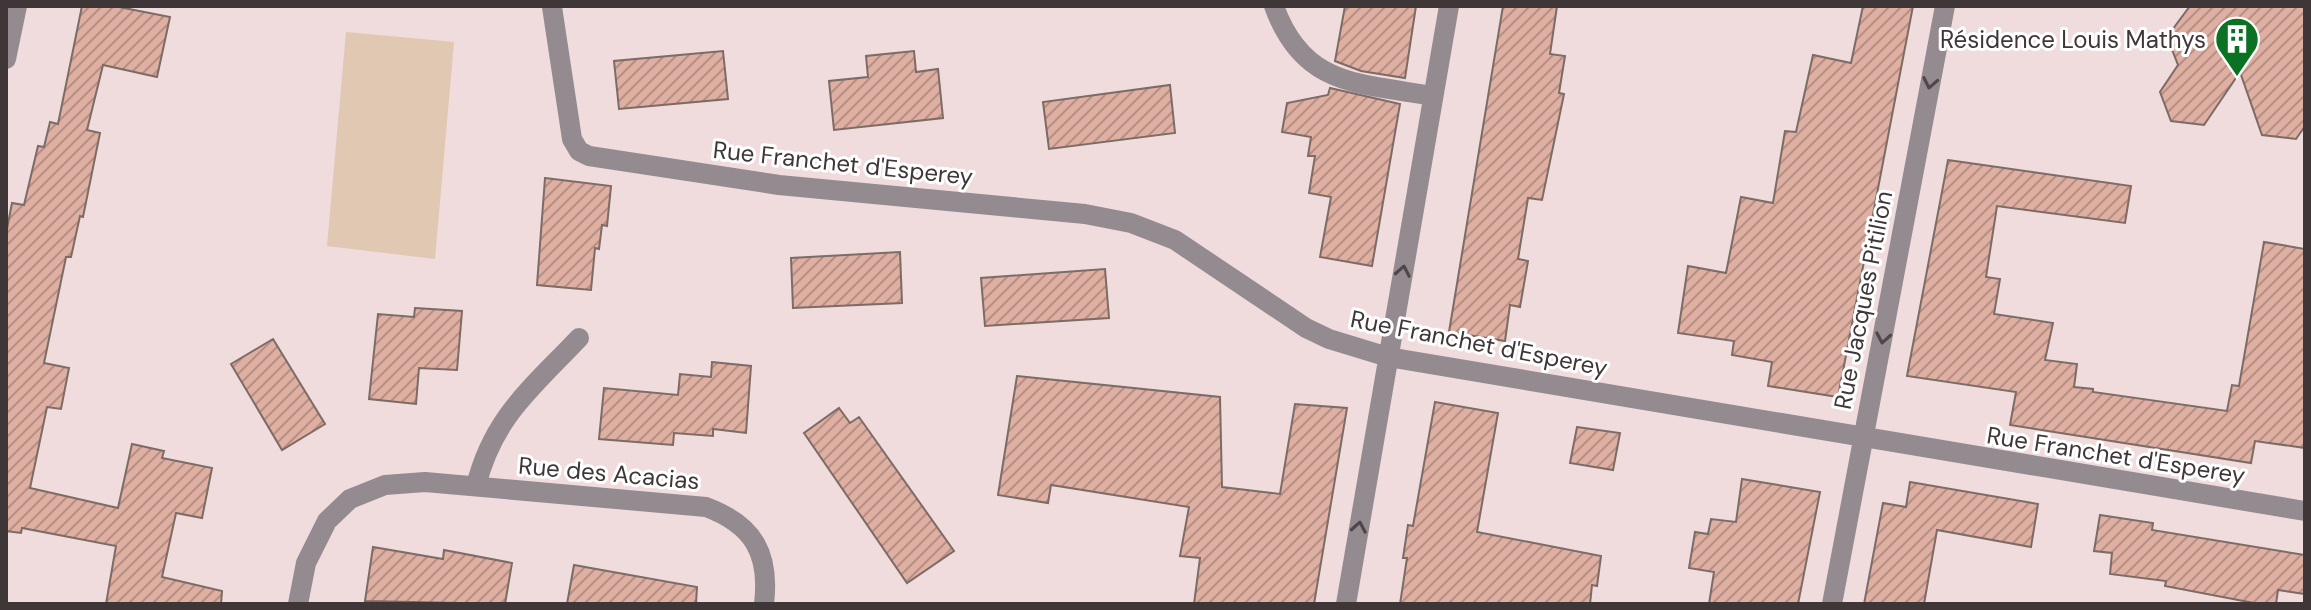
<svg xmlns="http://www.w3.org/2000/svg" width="2311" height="610" viewBox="0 0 2311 610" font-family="'DM Sans',sans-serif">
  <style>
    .pitch { fill: #e0c8b3 }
    .building { fill: url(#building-hatch); stroke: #7d6b66; stroke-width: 2 }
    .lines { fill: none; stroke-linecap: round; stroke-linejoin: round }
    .minor { stroke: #938b90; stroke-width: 20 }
    .oneway { stroke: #4f4749 }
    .labels { text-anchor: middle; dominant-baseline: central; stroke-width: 6; stroke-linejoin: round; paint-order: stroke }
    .poi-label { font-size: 24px; fill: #3e3637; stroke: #fff; text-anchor: end }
    .street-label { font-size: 24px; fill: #3e3637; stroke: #fff }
  </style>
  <defs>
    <pattern id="building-hatch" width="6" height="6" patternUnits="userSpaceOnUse" patternTransform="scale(2)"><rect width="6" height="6" fill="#dfafa1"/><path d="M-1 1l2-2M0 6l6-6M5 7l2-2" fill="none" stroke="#b68f84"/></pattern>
  </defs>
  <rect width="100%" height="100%" fill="#f0dbdd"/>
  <path class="pitch" d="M346,32L454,42L435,259L327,246Z"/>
  <path class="building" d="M82,6H114L170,17L157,77L103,65L87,130L100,133L83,217L80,216L71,257H66L44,363L69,368L61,409L47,407L30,488L118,508L132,444L164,451L162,458L212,468L202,518L176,513L162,577L222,591L221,604H106L116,546L22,528L21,533L6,531V234L12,203L24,205L38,146L44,147L50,122L58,124Z
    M1345,6H1416L1405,78L1361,71L1335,61Z
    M1503,6H1557L1550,54L1565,56L1559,93L1564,94L1542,200L1528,198L1518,259L1528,261L1520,307L1510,305L1505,341L1449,332Z
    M1863,6H1913L1838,397L1768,386L1772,362L1732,355L1734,341L1678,333L1688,266L1726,273L1741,197L1773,203L1785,131L1796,132L1813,55L1851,63Z
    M2190,6H2305V126L2296,139L2262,135L2240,72L2204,125L2171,121L2160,92L2178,65L2167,37Z
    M723,51L728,99L619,109L614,61Z
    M914,51L916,72L938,69L943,118L834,130L829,81L868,77L866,56Z
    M1170,85L1175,133L1049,149L1043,102Z
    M1330,88L1400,104L1372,266L1320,257L1331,197L1309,193L1315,156H1308L1311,137L1282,132L1287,103L1328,95Z
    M1948,160L2131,186L2125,223L1997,206L1986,277L2000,279L1994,314L2053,323L2045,360L2077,364L2074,387L2093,389V392L2227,411L2232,385L2239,386L2264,242L2305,249V448L2255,441L2251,463L2010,425L2016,392L1907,376Z
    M545,178L611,186L607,226L602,225L599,249L595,248L591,290L537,285Z
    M900,252L902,303L793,308L791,258Z
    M1105,269L1109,318L985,326L981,278Z
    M415,308L462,311L457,370L419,368L416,404L369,399L378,314L414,317Z
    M273,339L325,424L282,450L231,364Z
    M712,362L751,366L746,433L713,429V436L674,433L673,445L599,439L604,388L678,395L680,374L711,377Z
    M1017,376L1220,397L1222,487L1280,494L1295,404L1347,408L1314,604H1194L1200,558L1180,556L1189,507L1051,485L1048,503L998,495Z
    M1435,402L1498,413L1477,532L1601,556L1597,586L1592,585L1590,604H1400L1407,558H1403L1408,525L1413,526Z
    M839,408L850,423L859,417L954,551L907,583L804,433Z
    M1577,427L1620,433L1613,470L1570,463Z
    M1742,479L1820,492L1798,604H1709L1714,572L1689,568L1695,532L1708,534L1711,519L1736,522Z
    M1910,482L2038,504L2031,547L1937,530L1924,604H1864L1883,503L1906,507Z
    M2100,515L2153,523L2152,530L2305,555V594L2278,590L2276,604H2259L2165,586L2166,581L2110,574L2112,553L2094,551Z
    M373,547L443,559L444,550L512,563L505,604L365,601Z
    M574,565L697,587L696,604H567Z"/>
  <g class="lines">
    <path class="minor" d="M1274,6C1303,87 1359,83 1433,96
      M552,7L572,139L579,151L589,156L779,185L1085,214L1131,223L1175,240L1306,328L1329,339L1388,357L2305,511
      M6,59L17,6
      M476,486C493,417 532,388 579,338
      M298,604L306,563L327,521L350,499L385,485L425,482L706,507C754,525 770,554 764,604
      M1346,604L1449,6
      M1832,604L1945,6"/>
  </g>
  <defs><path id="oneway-chevron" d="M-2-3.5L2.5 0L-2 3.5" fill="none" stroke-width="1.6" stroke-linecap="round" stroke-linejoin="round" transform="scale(2)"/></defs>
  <g class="oneway">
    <use href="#oneway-chevron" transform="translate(1930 83) rotate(101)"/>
    <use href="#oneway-chevron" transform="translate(1403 271) rotate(-80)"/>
    <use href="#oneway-chevron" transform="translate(1883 338) rotate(100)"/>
    <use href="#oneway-chevron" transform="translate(1359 527) rotate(-80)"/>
  </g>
  <defs>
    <g id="building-pin" transform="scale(2.3)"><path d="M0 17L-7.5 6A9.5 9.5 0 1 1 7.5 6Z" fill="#0a7222" stroke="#fff"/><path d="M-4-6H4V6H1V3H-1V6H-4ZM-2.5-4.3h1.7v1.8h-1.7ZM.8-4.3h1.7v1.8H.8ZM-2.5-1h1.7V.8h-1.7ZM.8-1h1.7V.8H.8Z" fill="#fff"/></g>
  </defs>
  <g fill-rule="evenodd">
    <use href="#building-pin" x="2237" y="39"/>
  </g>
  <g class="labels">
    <g class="poi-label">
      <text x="2206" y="39">Résidence Louis Mathys</text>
    </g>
    <g class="street-label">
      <text transform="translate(843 163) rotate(6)">Rue Franchet d'Esperey</text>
      <text transform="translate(1863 300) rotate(-79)">Rue Jacques Pitilion</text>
      <text transform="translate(1479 343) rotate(11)">Rue Franchet d'Esperey</text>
      <text transform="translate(2116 455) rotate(9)">Rue Franchet d'Esperey</text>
      <text transform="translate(609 473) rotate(5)">Rue des Acacias</text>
    </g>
  </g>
  <rect width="2311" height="610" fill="none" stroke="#3e3637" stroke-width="16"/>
</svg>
